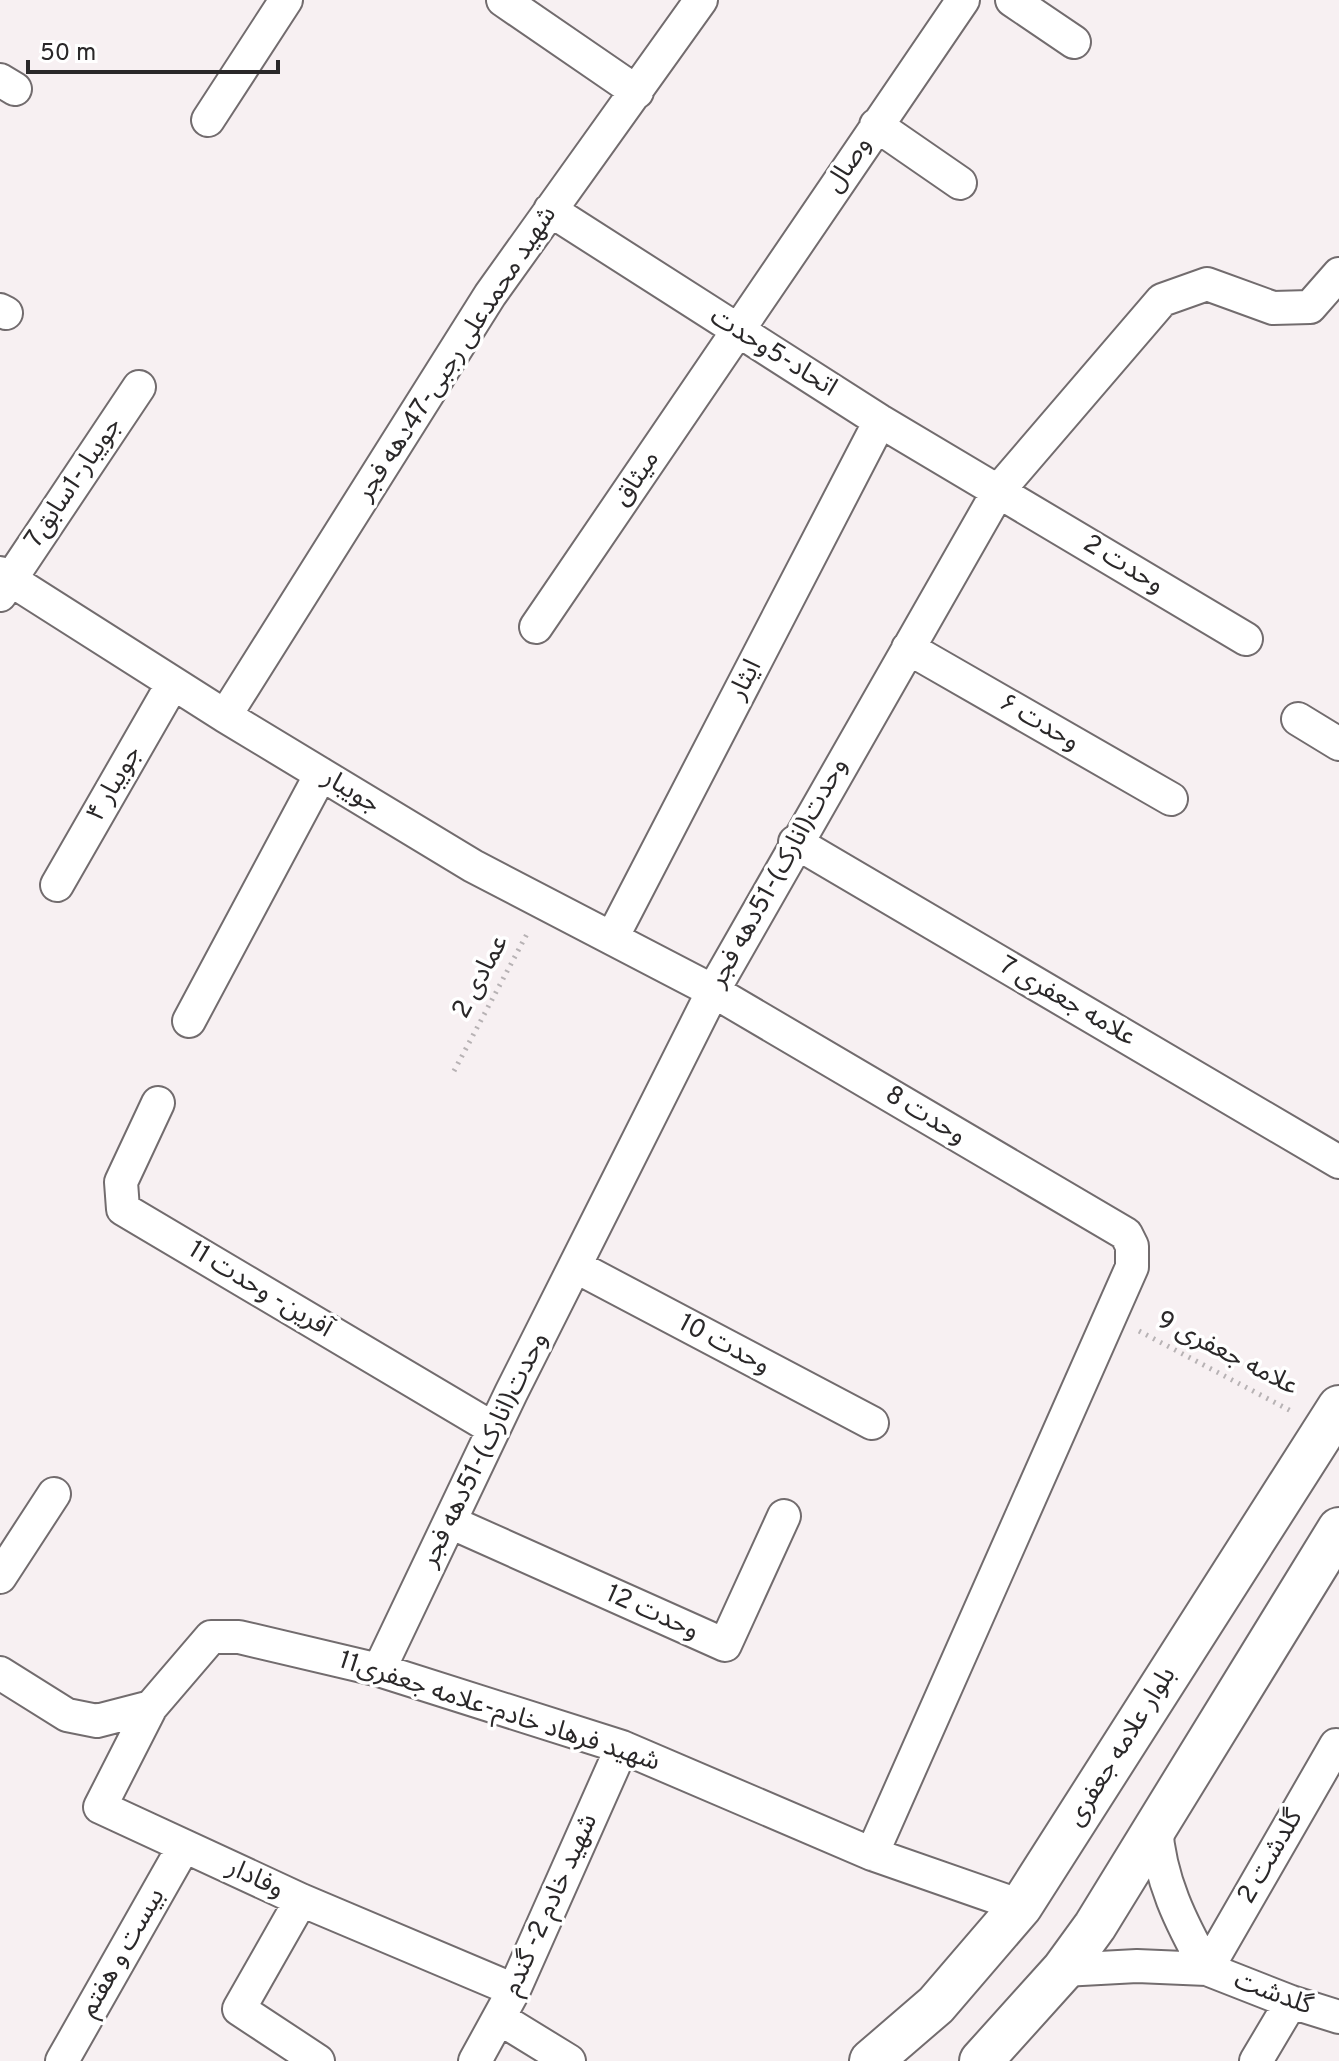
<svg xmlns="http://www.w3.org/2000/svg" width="1339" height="2061" viewBox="0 0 1339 2061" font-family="Overpass,'Noto Sans Arabic',sans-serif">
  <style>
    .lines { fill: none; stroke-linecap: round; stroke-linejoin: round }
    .minor-casing { stroke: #726c6e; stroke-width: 36 }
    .major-casing { stroke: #726c6e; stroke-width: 46 }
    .path { stroke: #b7b2b4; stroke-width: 5; stroke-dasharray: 2 6; stroke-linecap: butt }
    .minor { stroke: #fff; stroke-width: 32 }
    .major { stroke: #fff; stroke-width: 42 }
    .labels { text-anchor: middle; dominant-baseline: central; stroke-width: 7; stroke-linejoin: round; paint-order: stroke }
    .street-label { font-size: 26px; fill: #2a2829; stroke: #fff }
  </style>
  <rect width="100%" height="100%" fill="#f7f0f2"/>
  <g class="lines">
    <g class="minor-casing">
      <path id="minor" d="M503,0L637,92
        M1012,0L1074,42
        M0,80L15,89
        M208,120L286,0
        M876,125L960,183
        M550,210L880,421L1246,639
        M0,310L6,313
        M0,573L225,716L473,866L713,991L1126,1234L1132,1246V1267L872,1854
        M0,595L139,387
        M536,627L963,0
        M908,648L1171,799
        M225,716L490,295L701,0
        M1298,719L1339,744
        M795,842L1339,1162
        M57,885L173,683
        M612,938L880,421
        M189,1021L321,774
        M158,1103L121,1182L123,1209L494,1429
        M575,1266L872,1423
        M450,1522L725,1645L784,1516
        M0,1577L54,1494
        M379,1670L511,1393L713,991L999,490L1162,300L1207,284L1273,308L1310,307L1339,274
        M0,1673L67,1715L97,1721L151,1707L211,1637H239L379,1670L622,1747L872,1854L1021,1906
        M151,1707L100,1807L301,1900L514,1990
        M1156,1826C1159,1879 1181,1923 1207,1969
        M301,1900L239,2009L318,2061
        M1207,1969L1336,1745
        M1063,1970L1137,1966L1207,1969L1291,2002L1339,2017
        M499,2018L569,2061
        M62,2061L184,1846
        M475,2061L514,1990L622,1747
        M1256,2061L1291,2002"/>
    </g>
    <g class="major-casing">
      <path id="major" d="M871,2061L936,2005L1021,1906L1339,1407
        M981,2061L1063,1970L1095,1926L1339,1529"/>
    </g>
    <path class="path" d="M454,1071L528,932
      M1139,1331L1293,1412"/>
    <use href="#minor" class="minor"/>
    <use href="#major" class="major"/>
  </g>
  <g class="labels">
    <g class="street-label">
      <text transform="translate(849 165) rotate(-56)">وصال</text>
      <text transform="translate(773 353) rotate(32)">اتحاد-5وحدت</text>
      <text transform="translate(457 354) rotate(-57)">شهید محمدعلی رجبی-47دهه فجر</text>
      <text transform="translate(637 479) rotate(-56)">میثاق</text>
      <text transform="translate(74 483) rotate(-56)">7جویبار-1سابق</text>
      <text transform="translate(1123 565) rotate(31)">وحدت 2</text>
      <text transform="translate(746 680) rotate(-63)">ایثار</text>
      <text transform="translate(1039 723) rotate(30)">وحدت ۶</text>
      <text transform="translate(115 784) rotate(-60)">جویبار ۴</text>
      <text transform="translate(351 792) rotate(31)">جویبار</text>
      <text transform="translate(779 873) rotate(-61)">وحدت(انارک)-51دهه فجر</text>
      <text transform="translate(481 977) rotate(-62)">عمادی 2</text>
      <text transform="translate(1067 1002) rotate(30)">علامه جعفری 7</text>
      <text transform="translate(925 1116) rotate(31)">وحدت 8</text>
      <text transform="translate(260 1290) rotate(31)">آفرین- وحدت 11</text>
      <text transform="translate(724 1345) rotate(28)">وحدت 10</text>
      <text transform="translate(1227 1354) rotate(27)">علامه جعفری 9</text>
      <text transform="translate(485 1450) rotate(-64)">وحدت(انارک)-51دهه فجر</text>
      <text transform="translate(652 1613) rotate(24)">وحدت 12</text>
      <text transform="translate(499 1712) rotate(18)">شهید فرهاد خادم-علامه جعفری11</text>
      <text transform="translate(1122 1747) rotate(-58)">بلوار علامه جعفری</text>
      <text transform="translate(1271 1857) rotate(-60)">گلدشت 2</text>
      <text transform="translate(255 1879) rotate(25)">وفادار</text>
      <text transform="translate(551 1905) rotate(-66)">شهید خادم 2- گندم</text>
      <text transform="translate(123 1953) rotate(-60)">بیست و هفتم</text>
      <text transform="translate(1273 1994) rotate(20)">گلدشت</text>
    </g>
  </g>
  <path d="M28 60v12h250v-12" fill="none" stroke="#2a2829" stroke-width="4"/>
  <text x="40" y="60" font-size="24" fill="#2a2829" stroke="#ffffff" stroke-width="6" paint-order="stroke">50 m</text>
</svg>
